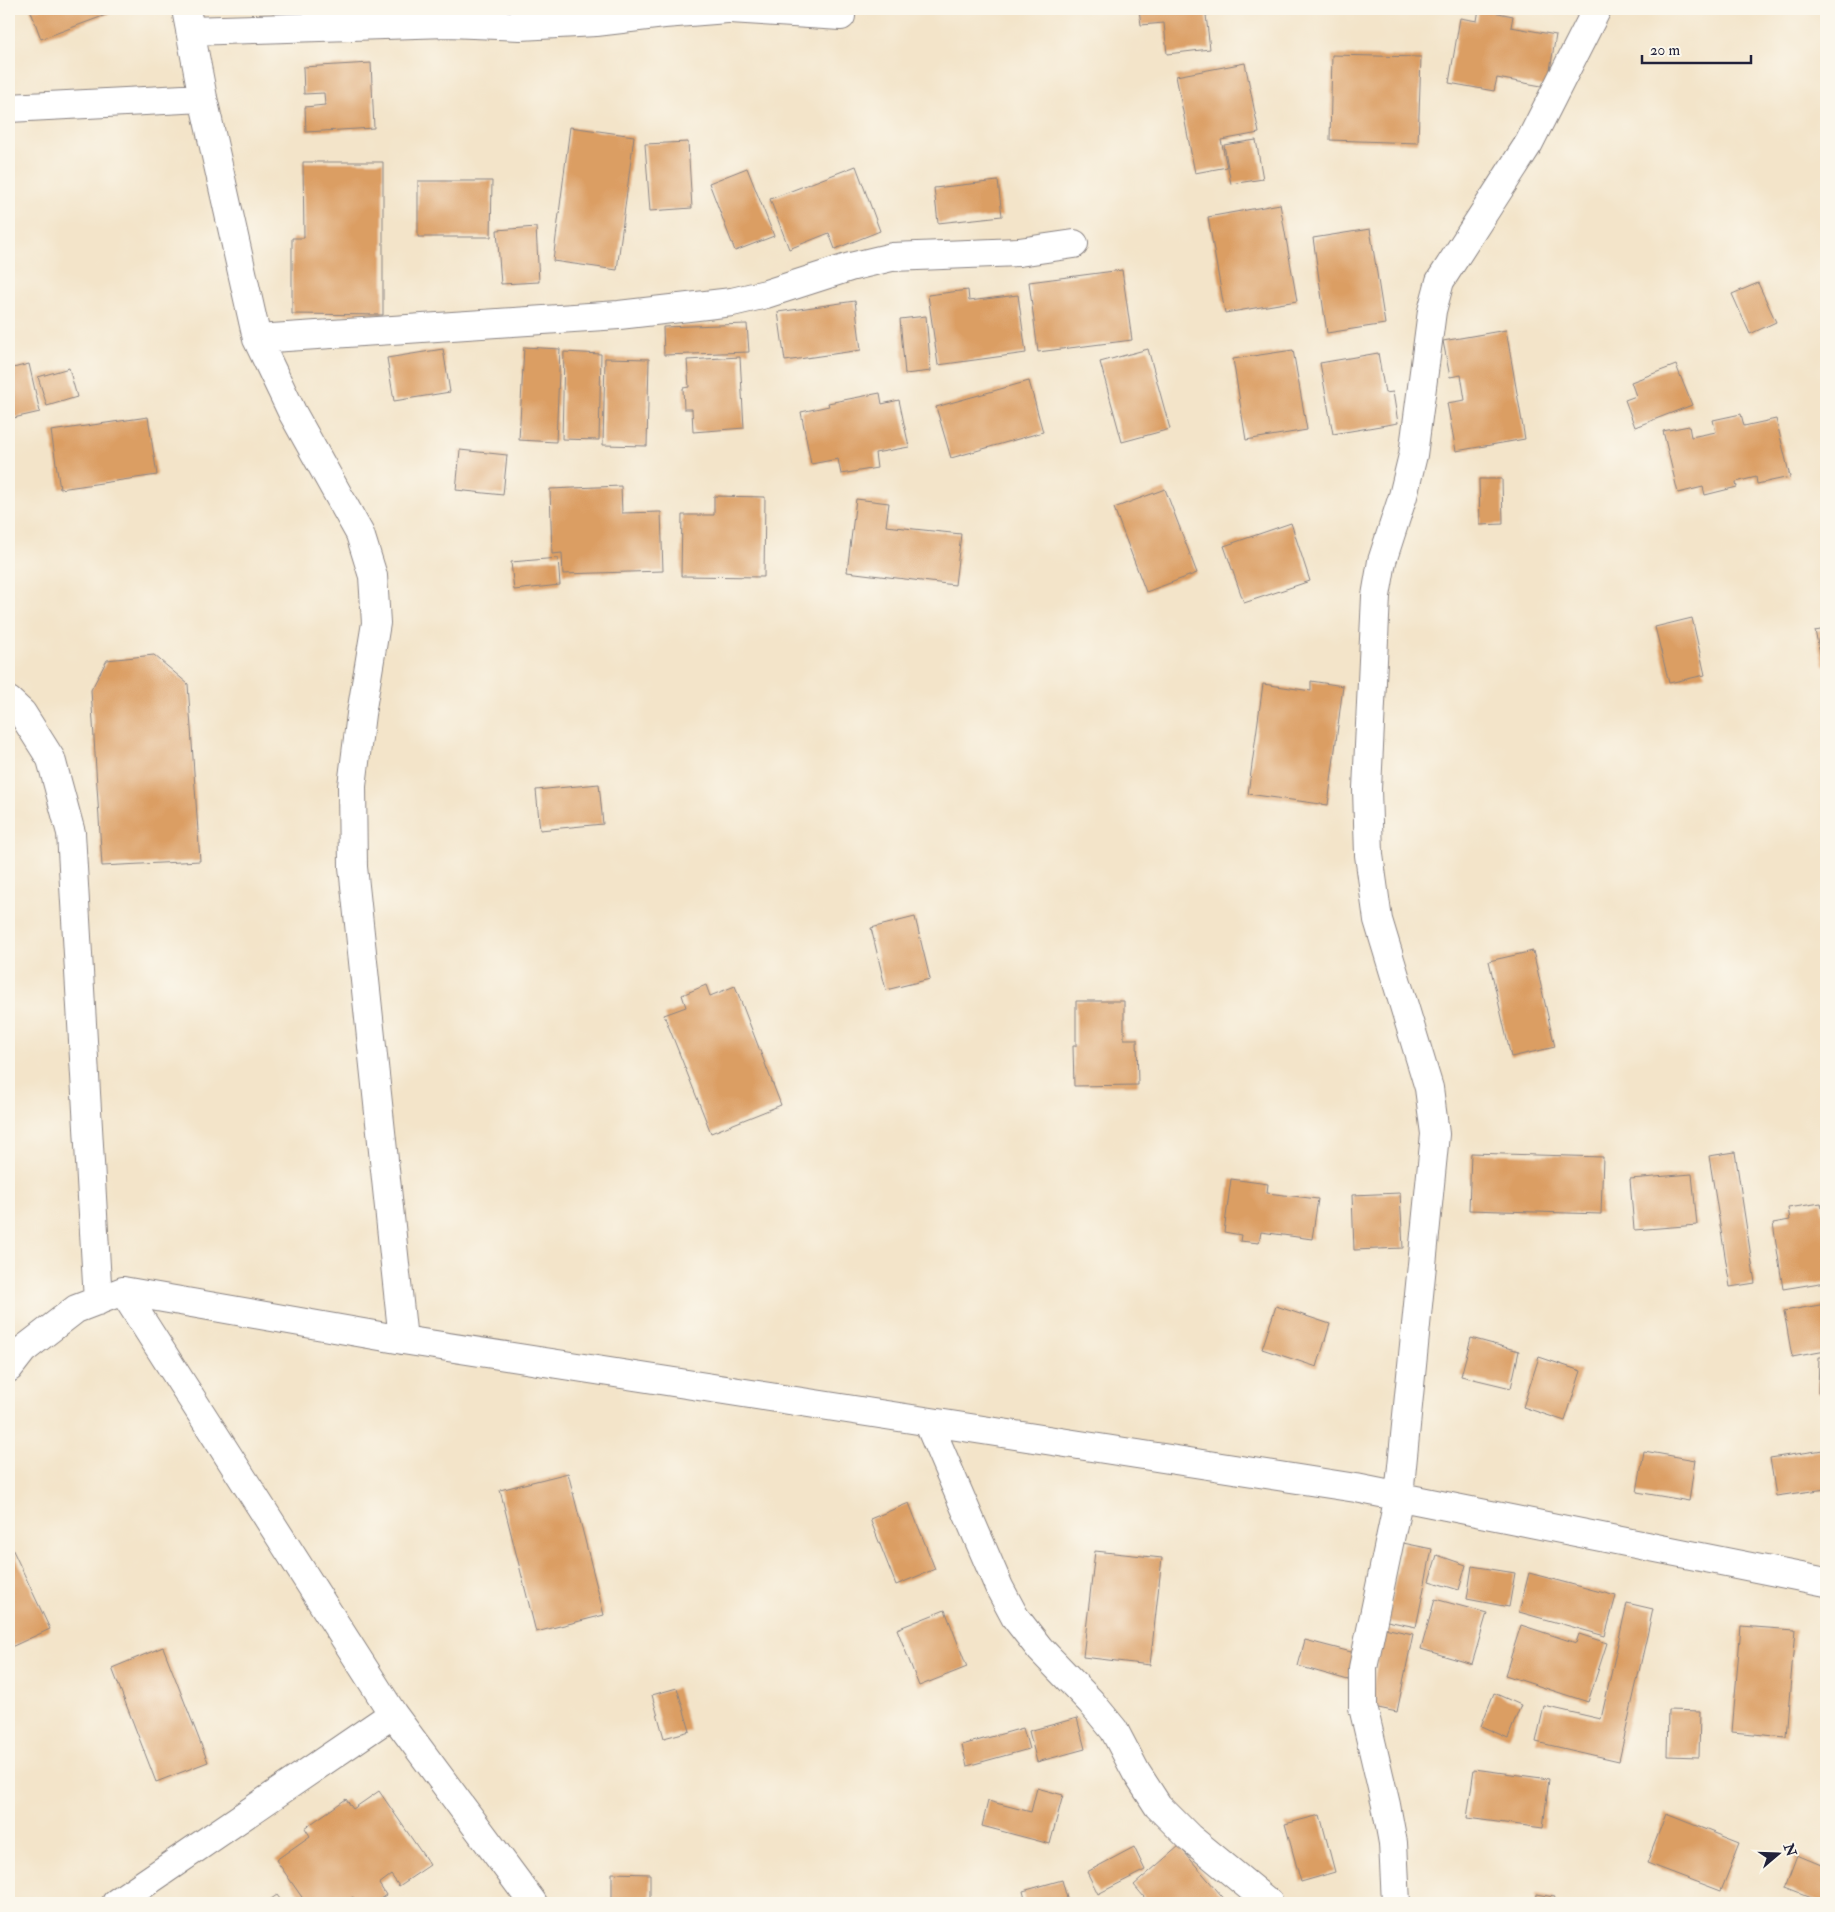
<svg xmlns="http://www.w3.org/2000/svg" width="1835" height="1912" viewBox="0 0 1835 1912" font-family="'IM FELL Double Pica',serif">
  <style>
    .building { fill: #db9e63 }
    .lines { fill: none; stroke-linecap: round; stroke-linejoin: round }
    .street-casing { stroke: #8a8382; stroke-width: 30 }
    .street { stroke: #fff; stroke-width: 28 }
  </style>
  <rect width="100%" height="100%" fill="#fbf7ec"/>
  <filter id="ink" filterUnits="userSpaceOnUse"><feTurbulence type="fractalNoise" baseFrequency=".02" numOctaves="2"/><feDisplacementMap in="SourceGraphic" scale="10" xChannelSelector="R" yChannelSelector="G"/><feConvolveMatrix kernelMatrix="1 2 1 2 8 2 1 2 1" color-interpolation-filters="sRGB"/></filter>
  <filter id="wash" filterUnits="userSpaceOnUse"><feTurbulence type="fractalNoise" baseFrequency=".0096" numOctaves="4" result="noise"/><feDisplacementMap in="SourceGraphic" scale="20" xChannelSelector="R" yChannelSelector="G"/><feGaussianBlur stdDeviation="1.12" result="paint"/><feColorMatrix in="noise" values="0 0 0 0 0 0 0 0 0 0 0 0 0 0 0 0 0 1.4 0 .05"/><feComposite in="paint" operator="in"/></filter>
  <g filter="url(#wash)">
    <rect width="100%" height="100%" fill="#f3e4c9"/>
    <g id="blocks">
      <path class="building" d="M30,9H122L41,39Z
        M1139,9H1239V11L1206,15L1210,49L1167,54L1164,23L1141,25Z
        M1479,9L1513,16L1511,27L1556,35L1547,87L1497,78L1494,91L1449,83L1460,18L1477,21Z
        M1332,55L1421,57L1418,143L1330,140Z
        M371,63L374,128L306,132L305,107L325,105L324,93L304,94L303,67Z
        M1245,63L1259,133L1221,140L1227,167L1195,173L1176,76Z
        M570,127L634,136L617,270L553,261Z
        M1256,140L1263,179L1231,184L1224,145Z
        M688,142L692,208L650,211L645,144Z
        M303,162H383V315L292,314V238H304Z
        M856,166L880,231L835,249L829,233L789,249L770,199Z
        M747,168L774,236L735,251L709,183Z
        M418,181H492L491,237H418Z
        M998,181L1002,216L938,223L934,188Z
        M1280,204L1297,301L1225,313L1208,217Z
        M536,227L539,282L501,284L497,230Z
        M1370,229L1385,324L1327,333L1313,238Z
        M1122,270L1132,340L1038,352L1029,282Z
        M1758,283L1776,322L1750,334L1732,294Z
        M968,290L969,301L1018,295L1026,353L938,365L928,295Z
        M855,301L861,350L785,361L778,312Z
        M926,316L931,371L905,374L900,319Z
        M747,324L749,352L664,355L663,327Z
        M1506,330L1525,439L1456,451L1447,403L1465,400L1461,375L1450,377L1443,341Z
        M524,347L560,349L556,442L519,440Z
        M443,349L450,392L394,401L387,358Z
        M1148,349L1170,429L1122,442L1100,362Z
        M1293,350L1307,430L1246,440L1233,359Z
        M564,352L601,354L599,440L562,439Z
        M1378,353L1385,393L1393,392L1398,423L1333,434L1320,363Z
        M740,357L744,428L693,432L692,409H684L683,388L689,387L687,360Z
        M605,358L649,359L647,446L603,445Z
        M29,364L40,412L9,419V369Z
        M1676,365L1692,405L1635,427L1625,400L1636,396L1631,382Z
        M69,368L77,397L47,406L38,377Z
        M1029,381L1043,432L951,458L936,407Z
        M880,393L882,404L899,400L909,447L875,453L877,468L841,474L838,459L811,464L801,412L829,406L828,403Z
        M1741,414L1744,426L1776,419L1790,477L1757,484L1756,477L1736,482L1737,487L1705,495L1703,487L1678,493L1663,431L1689,426L1691,437L1716,432L1713,420Z
        M148,417L157,475L60,489L51,431Z
        M460,450L507,455L503,495L456,490Z
        M1479,479H1502L1503,524L1480,525Z
        M621,486L622,513L661,512L663,571L563,574L562,553L552,554L550,489Z
        M1165,489L1197,573L1146,592L1114,508Z
        M714,496L765,497L764,577L681,576L682,515H714Z
        M856,499L889,503L886,526L961,534L955,585L847,572Z
        M1291,523L1310,581L1244,603L1224,546Z
        M558,558L560,585L514,590L511,562Z
        M1692,618L1705,675L1669,683L1655,627Z
        M1826,629V665L1823,666L1815,631Z
        M154,655L188,684L200,861L102,866L91,690L107,660Z
        M1311,681L1343,686L1328,805L1248,794L1263,684L1311,691Z
        M599,784L603,824L540,830L536,790Z
        M915,917L930,979L886,990L871,928Z
        M1533,951L1555,1047L1511,1057L1489,961Z
        M706,985L710,996L735,986L781,1105L711,1133L664,1015L686,1007L682,995Z
        M1076,1001H1124V1039H1137L1138,1085L1074,1086L1073,1046H1076Z
        M1735,1152L1755,1283L1730,1287L1709,1156Z
        M1471,1153L1603,1157L1601,1214L1469,1210Z
        M1692,1174L1697,1225L1634,1230L1630,1179Z
        M1231,1179L1268,1184L1267,1193L1318,1199L1312,1239L1261,1232L1259,1243L1240,1241L1241,1235L1224,1232Z
        M1400,1193L1403,1248L1354,1250L1352,1195Z
        M1821,1203L1824,1219H1826V1282L1783,1289L1773,1223L1790,1220L1788,1208Z
        M1826,1304V1351L1792,1357L1784,1311Z
        M1276,1306L1330,1324L1317,1367L1262,1349Z
        M1471,1338L1519,1351L1511,1388L1461,1376Z
        M1539,1357L1581,1371L1565,1421L1523,1407Z
        M1819,1357H1826V1393H1818Z
        M1823,1450L1826,1469V1489L1776,1496L1770,1458Z
        M1644,1451L1695,1460L1689,1501L1637,1492Z
        M568,1473L604,1615L536,1632L500,1490Z
        M909,1503L935,1569L896,1585L870,1519Z
        M9,1542L50,1629L9,1648Z
        M1403,1543L1432,1549L1416,1627L1387,1621Z
        M1095,1551L1162,1558L1150,1665L1083,1657Z
        M1437,1555L1466,1565L1459,1590L1429,1581Z
        M1472,1566L1515,1573L1509,1607L1467,1599Z
        M1529,1573L1616,1596L1605,1636L1519,1612Z
        M1435,1599L1487,1613L1472,1664L1421,1649Z
        M1627,1603L1653,1609L1619,1761L1536,1742L1544,1706L1601,1719Z
        M945,1610L967,1667L919,1686L897,1629Z
        M1521,1625L1576,1643L1579,1634L1607,1643L1588,1702L1505,1675Z
        M1741,1626L1795,1630L1786,1737L1732,1732Z
        M1384,1628L1413,1634L1397,1712L1369,1706Z
        M1305,1640L1355,1653L1348,1680L1298,1666Z
        M163,1647L208,1762L156,1782L112,1668Z
        M677,1688L690,1731L664,1738L652,1695Z
        M1494,1693L1521,1705L1508,1738L1481,1726Z
        M1668,1710L1700,1711L1699,1757L1667,1756Z
        M1077,1718L1085,1749L1037,1762L1029,1731Z
        M1023,1728L1029,1749L967,1766L962,1745Z
        M1474,1769L1549,1779L1543,1828L1467,1818Z
        M1037,1788L1063,1795L1050,1844L982,1826L988,1801L1031,1812Z
        M379,1791L430,1865L399,1886L391,1875L379,1884L386,1895L374,1903H357L353,1897L343,1903H306L276,1860L310,1836L305,1828L346,1799L353,1809Z
        M1666,1814L1740,1843L1721,1891L1647,1863Z
        M1320,1815L1335,1872L1301,1882L1285,1824Z
        M1179,1846L1227,1902L1226,1903H1149L1134,1885Z
        M1134,1847L1145,1870L1098,1894L1087,1872Z
        M1797,1855L1826,1867V1903L1785,1887Z
        M612,1873L650,1874V1903H612Z
        M1062,1880L1068,1902L1062,1903H1026L1023,1891Z
        M1537,1894L1554,1897L1553,1903H1536Z
        M277,1895L283,1903H265Z"/>
    </g>
  </g>
  <g filter="url(#ink)">
    <use href="#blocks" fill-opacity="0" stroke="#8a8382" stroke-width="1"/>
    <g class="lines">
      <g class="street-casing">
        <path id="street" d="M186,9L203,98L257,339L292,412L360,534L373,576L376,623L361,714L352,786L353,867L403,1340
          M730,9L841,16
          M190,31L448,23L520,26L596,22L664,14L727,9
          M9,108L203,98
          M257,339L619,315L732,302L766,294L850,267L892,257L1019,252L1074,244
          M9,701L22,713L51,759L71,833L98,1301
          M123,1291L393,1714L533,1903
          M9,1368L23,1350L76,1309L123,1291L403,1340L1356,1488L1826,1582
          M928,1422L999,1587L1015,1617L1040,1649L1091,1702L1114,1730L1136,1772L1158,1806L1189,1837L1269,1903
          M116,1903L393,1714
          M1396,1903L1393,1843L1386,1805L1363,1707V1668L1399,1496L1435,1134L1429,1088L1378,920L1369,855L1367,789L1376,596L1382,561L1403,496L1413,455L1432,311L1440,281L1529,143L1597,9"/>
      </g>
      <use href="#street" class="street"/>
    </g>
  </g>
  <rect width="1835" height="1912" fill="none" stroke="#fbf7ec" stroke-width="30"/>
  <g transform="translate(1778 1854) rotate(71)" stroke="#fbf7ec" stroke-width="4" paint-order="stroke">
  <path d="M0-4L9 19L0 12L-9 19Z" fill="#22223b"/>
  <text y="-8" font-size="14" font-weight="bold" text-anchor="middle" fill="#22223b">N</text>
  </g>
  <path d="M1642 55v8h109v-8" fill="none" stroke="#22223b" stroke-width="2.5"/>
  <text x="1650" y="55" font-size="15" fill="#22223b" stroke="#fbf7ec" stroke-width="4" paint-order="stroke">20 m</text>
</svg>
